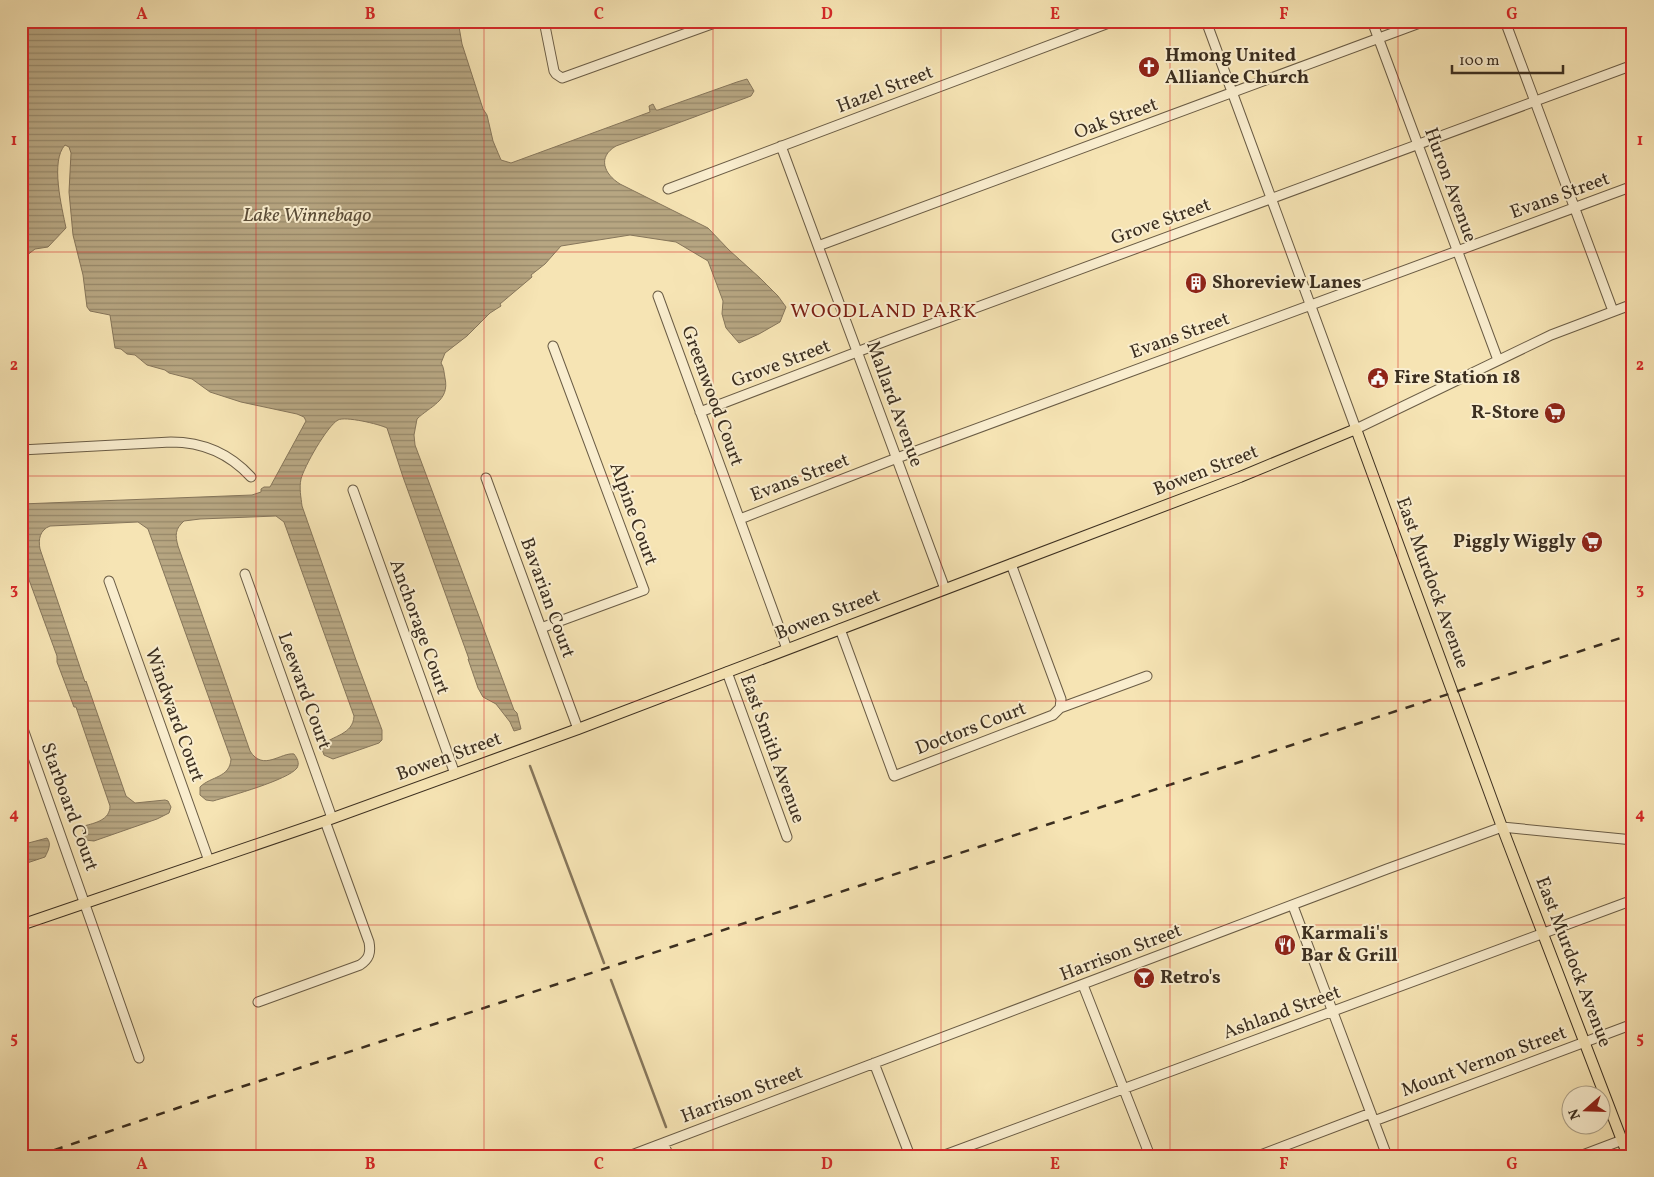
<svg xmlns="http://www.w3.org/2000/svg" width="1654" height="1177" viewBox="0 0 1654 1177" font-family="Vollkorn,serif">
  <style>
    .water { fill: url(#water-rules); stroke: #86765b }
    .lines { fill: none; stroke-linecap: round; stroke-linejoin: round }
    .stream { stroke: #86765b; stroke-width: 2.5 }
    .minor-casing { stroke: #6a5c45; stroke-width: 11 }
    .major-casing { stroke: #3c2f20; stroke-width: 12 }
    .minor { stroke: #f9edce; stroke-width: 9 }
    .major { stroke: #f6e4b4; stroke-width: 10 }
    .rail { stroke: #3c2f20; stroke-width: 2.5; stroke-dasharray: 9 9; stroke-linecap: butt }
    .grid { fill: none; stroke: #d62828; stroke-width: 1; stroke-opacity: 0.55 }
    .labels { text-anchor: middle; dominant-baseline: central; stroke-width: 4; stroke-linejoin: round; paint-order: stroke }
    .poi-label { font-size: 19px; font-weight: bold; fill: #3c2f20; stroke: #f9edce; text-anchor: start }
    .street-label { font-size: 19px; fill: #3c2f20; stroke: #f9edce }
    .water-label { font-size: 20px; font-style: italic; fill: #5b4d38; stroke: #f9edce }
    .neighbourhood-label { font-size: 20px; letter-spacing: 1px; fill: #7a1f14; stroke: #f9edce }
    .neatline { fill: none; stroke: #d62828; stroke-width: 2 }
    .grid-label { font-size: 16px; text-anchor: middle; font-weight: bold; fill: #d62828 }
  </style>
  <defs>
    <pattern id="water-rules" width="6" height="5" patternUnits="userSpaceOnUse" patternTransform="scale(1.25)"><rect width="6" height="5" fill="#b7a682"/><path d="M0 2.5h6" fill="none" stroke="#96886a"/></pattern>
  </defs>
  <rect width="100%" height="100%" fill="#f6e4b4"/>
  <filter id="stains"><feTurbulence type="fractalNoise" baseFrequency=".004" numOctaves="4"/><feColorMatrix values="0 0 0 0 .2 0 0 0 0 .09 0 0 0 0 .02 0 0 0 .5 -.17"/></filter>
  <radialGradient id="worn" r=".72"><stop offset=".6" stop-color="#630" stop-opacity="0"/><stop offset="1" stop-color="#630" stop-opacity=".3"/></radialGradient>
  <path class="water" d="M21,21H458L462,44L483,109L487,115L493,141L501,160L511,163L650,112L649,106L653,104L656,110H658L737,82L747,79L754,91L751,96L616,146C597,157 604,174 620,184L708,228L729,250L760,278L778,296L786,307L780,322L759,334L739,343L726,328L722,314L723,301L708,261L676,242L630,235L561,246L545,264L531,275L532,277L500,304L501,306L490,313L467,336L445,353L441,363C444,367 444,373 445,378C450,401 430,406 417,419L414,435L415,445L514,710L517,713L521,729L514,731L510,722L496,704L483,697L478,688L468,659H469L403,477L387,428C379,424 345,416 338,420C327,426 304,467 301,479C299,488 301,497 302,506L356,660L382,730V740L379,743L333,759L324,755L321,746C333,735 353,735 354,716L284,522L276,516L200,519L184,521C175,529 175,535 178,546L250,751C263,772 281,752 294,754C297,758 300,763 297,768C288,780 230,796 213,801L206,800L200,795V787C211,776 230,778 231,759L148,529L138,522L50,526C40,530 38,539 40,549L85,682L86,681L126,796L135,803L165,800L168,801L171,807L169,813L157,819L94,841L85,840L82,835L84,826C95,823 110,820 110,806L76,707H74L57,662V656L21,558V504L252,495L261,492V489L264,487H270L306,421L304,417L297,414L241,402L210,392L192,379L169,373L165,370L147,365L135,355L127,354L121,349L115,348L110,315L90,311L87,307L83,275L73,235L69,192L71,153L69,147L65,145C50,161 62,208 66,228L48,247L35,249L26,256L22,268L25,352L21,363Z
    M47,838C52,844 48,851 45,857L21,865V845Z"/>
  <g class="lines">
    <path class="stream" d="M530,766L604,963
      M611,980L666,1127"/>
    <g class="minor-casing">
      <path id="minor" d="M544,21L554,71L556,74L562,78L720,21
        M1206,21L1356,429L1551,335L1633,304
        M1372,21L1498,360
        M1505,21L1613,311
        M781,146L945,589
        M668,189L1114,21
        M818,246L1425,21
        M658,296L787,649
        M700,412L891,339L1633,65
        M21,450L171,442C202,442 230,454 251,477
        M486,478L578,729
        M353,490L455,774
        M740,519L897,458L1633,186
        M245,574L332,818
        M109,581L209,861
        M541,628L644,590L553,346
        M840,629L894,776L1053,715L1060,708L1061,699L1011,564
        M727,672L787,837
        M1060,708L1147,676
        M21,723L139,1058
        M1293,906L1387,1156
        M1083,985L1150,1156
        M258,1002L360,965C369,959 371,953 369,942L325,821
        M874,1063L910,1156
        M1374,1121L1633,1024
        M663,1143L669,1156
        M629,1156L1387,869L1502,827L1633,840
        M942,1156L1633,900
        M1258,1156L1371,1113
        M1580,1156L1633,1136"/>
    </g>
    <g class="major-casing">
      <path id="major" d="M21,925L325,821L578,729L1240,477L1356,429L1502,827L1628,1156"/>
    </g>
    <use href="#minor" class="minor"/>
    <use href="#major" class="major"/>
    <path class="rail" d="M37,1156L198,1101L1633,634"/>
  </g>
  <path class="grid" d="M256,21V1156M484,21V1156M713,21V1156M941,21V1156M1170,21V1156M1398,21V1156M21,252H1633M21,476H1633M21,701H1633M21,925H1633"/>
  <defs>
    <g id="church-disc" transform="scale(1.125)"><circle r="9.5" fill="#8f2418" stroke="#f9edce"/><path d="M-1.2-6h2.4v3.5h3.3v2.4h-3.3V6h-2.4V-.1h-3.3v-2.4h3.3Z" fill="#fff"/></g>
    <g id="building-disc" transform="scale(1.125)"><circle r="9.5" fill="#8f2418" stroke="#f9edce"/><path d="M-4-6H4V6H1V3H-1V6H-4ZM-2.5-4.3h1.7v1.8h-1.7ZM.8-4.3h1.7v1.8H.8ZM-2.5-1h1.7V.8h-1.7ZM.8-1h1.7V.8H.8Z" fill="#fff"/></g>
    <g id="civic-disc" transform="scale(1.125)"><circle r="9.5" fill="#8f2418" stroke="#f9edce"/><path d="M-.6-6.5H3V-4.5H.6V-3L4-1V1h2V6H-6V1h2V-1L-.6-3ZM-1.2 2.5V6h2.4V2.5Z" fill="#fff"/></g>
    <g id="supermarket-disc" transform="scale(1.125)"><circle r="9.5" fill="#8f2418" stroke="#f9edce"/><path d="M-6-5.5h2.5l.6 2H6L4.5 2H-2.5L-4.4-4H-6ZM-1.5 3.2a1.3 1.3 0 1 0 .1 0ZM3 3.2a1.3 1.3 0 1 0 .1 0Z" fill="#fff"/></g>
    <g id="restaurant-disc" transform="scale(1.125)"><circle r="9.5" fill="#8f2418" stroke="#f9edce"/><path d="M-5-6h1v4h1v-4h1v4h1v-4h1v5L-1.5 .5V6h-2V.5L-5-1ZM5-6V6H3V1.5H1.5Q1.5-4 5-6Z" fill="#fff"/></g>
    <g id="bar-disc" transform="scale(1.125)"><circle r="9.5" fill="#8f2418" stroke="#f9edce"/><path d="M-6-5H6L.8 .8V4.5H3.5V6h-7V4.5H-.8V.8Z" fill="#fff"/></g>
  </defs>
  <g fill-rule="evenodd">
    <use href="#church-disc" x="1149" y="67"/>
    <use href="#building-disc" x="1196" y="283"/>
    <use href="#civic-disc" x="1378" y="378"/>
    <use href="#supermarket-disc" x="1555" y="413"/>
    <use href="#supermarket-disc" x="1592" y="542"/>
    <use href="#restaurant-disc" x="1285" y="945"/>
    <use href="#bar-disc" x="1144" y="978"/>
  </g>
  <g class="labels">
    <g class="poi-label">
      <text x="1165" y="56">Hmong United<tspan x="1165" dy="22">Alliance Church</tspan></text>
      <text x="1212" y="283">Shoreview Lanes</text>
      <text x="1394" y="378">Fire Station 18</text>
      <text x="1539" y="413" text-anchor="end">R-Store</text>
      <text x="1576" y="542" text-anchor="end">Piggly Wiggly</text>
      <text x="1301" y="934">Karmali's<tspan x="1301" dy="22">Bar &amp; Grill</tspan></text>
      <text x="1160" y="978">Retro's</text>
    </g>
    <g class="street-label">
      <text transform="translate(885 90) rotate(-21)">Hazel Street</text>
      <text transform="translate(1116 119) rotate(-20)">Oak Street</text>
      <text transform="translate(1450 185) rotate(70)">Huron Avenue</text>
      <text transform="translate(1560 196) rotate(-20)">Evans Street</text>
      <text transform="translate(1161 222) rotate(-20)">Grove Street</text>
      <text transform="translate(1180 336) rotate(-20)">Evans Street</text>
      <text transform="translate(781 364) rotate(-21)">Grove Street</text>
      <text transform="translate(712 396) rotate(70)">Greenwood Court</text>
      <text transform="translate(894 404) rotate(70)">Mallard Avenue</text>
      <text transform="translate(1206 471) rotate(-21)">Bowen Street</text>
      <text transform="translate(800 478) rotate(-21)">Evans Street</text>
      <text transform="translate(633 514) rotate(70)">Alpine Court</text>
      <text transform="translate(1432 583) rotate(70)">East Murdock Avenue</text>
      <text transform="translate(547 598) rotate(70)">Bavarian Court</text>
      <text transform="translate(828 615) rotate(-21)">Bowen Street</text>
      <text transform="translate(419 627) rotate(70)">Anchorage Court</text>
      <text transform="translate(304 691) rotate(70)">Leeward Court</text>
      <text transform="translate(174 715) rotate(70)">Windward Court</text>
      <text transform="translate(971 729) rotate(-21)">Doctors Court</text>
      <text transform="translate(772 749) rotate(70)">East Smith Avenue</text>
      <text transform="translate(449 757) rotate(-20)">Bowen Street</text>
      <text transform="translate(69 807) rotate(70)">Starboard Court</text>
      <text transform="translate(1121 953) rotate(-21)">Harrison Street</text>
      <text transform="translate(1573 962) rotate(69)">East Murdock Avenue</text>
      <text transform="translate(1282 1013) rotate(-20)">Ashland Street</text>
      <text transform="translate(1484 1062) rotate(-20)">Mount Vernon Street</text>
      <text transform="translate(742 1095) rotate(-21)">Harrison Street</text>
    </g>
    <g class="water-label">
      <text x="307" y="216">Lake Winnebago</text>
    </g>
    <g class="neighbourhood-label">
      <text x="884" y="312">WOODLAND PARK</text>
    </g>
  </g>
  <rect width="1654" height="1177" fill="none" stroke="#f6e4b4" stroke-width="55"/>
  <g transform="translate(1586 1110) rotate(250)"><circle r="24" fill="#f9edce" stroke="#ada188"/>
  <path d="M0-4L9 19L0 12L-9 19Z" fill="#8f2418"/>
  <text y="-8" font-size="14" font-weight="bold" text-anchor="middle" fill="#3c2f20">N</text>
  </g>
  <path d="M1452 65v8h111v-8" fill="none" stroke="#3c2f20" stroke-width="2.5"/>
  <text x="1459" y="65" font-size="15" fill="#3c2f20" stroke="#f9edce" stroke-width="4" paint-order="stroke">100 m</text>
  <rect x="28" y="28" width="1598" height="1122" class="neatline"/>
  <g class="grid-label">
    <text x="142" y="19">A</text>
    <text x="370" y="19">B</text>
    <text x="599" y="19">C</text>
    <text x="827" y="19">D</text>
    <text x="1055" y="19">E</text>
    <text x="1284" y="19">F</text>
    <text x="1512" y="19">G</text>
    <text x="14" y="145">1</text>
    <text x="1640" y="145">1</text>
    <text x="14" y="370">2</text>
    <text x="1640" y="370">2</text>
    <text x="14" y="594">3</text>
    <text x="1640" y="594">3</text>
    <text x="14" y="819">4</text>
    <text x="1640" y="819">4</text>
    <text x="14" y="1043">5</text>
    <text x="1640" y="1043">5</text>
    <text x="142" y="1169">A</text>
    <text x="370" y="1169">B</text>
    <text x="599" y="1169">C</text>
    <text x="827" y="1169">D</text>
    <text x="1055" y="1169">E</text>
    <text x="1284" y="1169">F</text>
    <text x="1512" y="1169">G</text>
  </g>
  <rect width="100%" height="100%" filter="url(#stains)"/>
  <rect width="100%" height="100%" fill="url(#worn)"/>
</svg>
